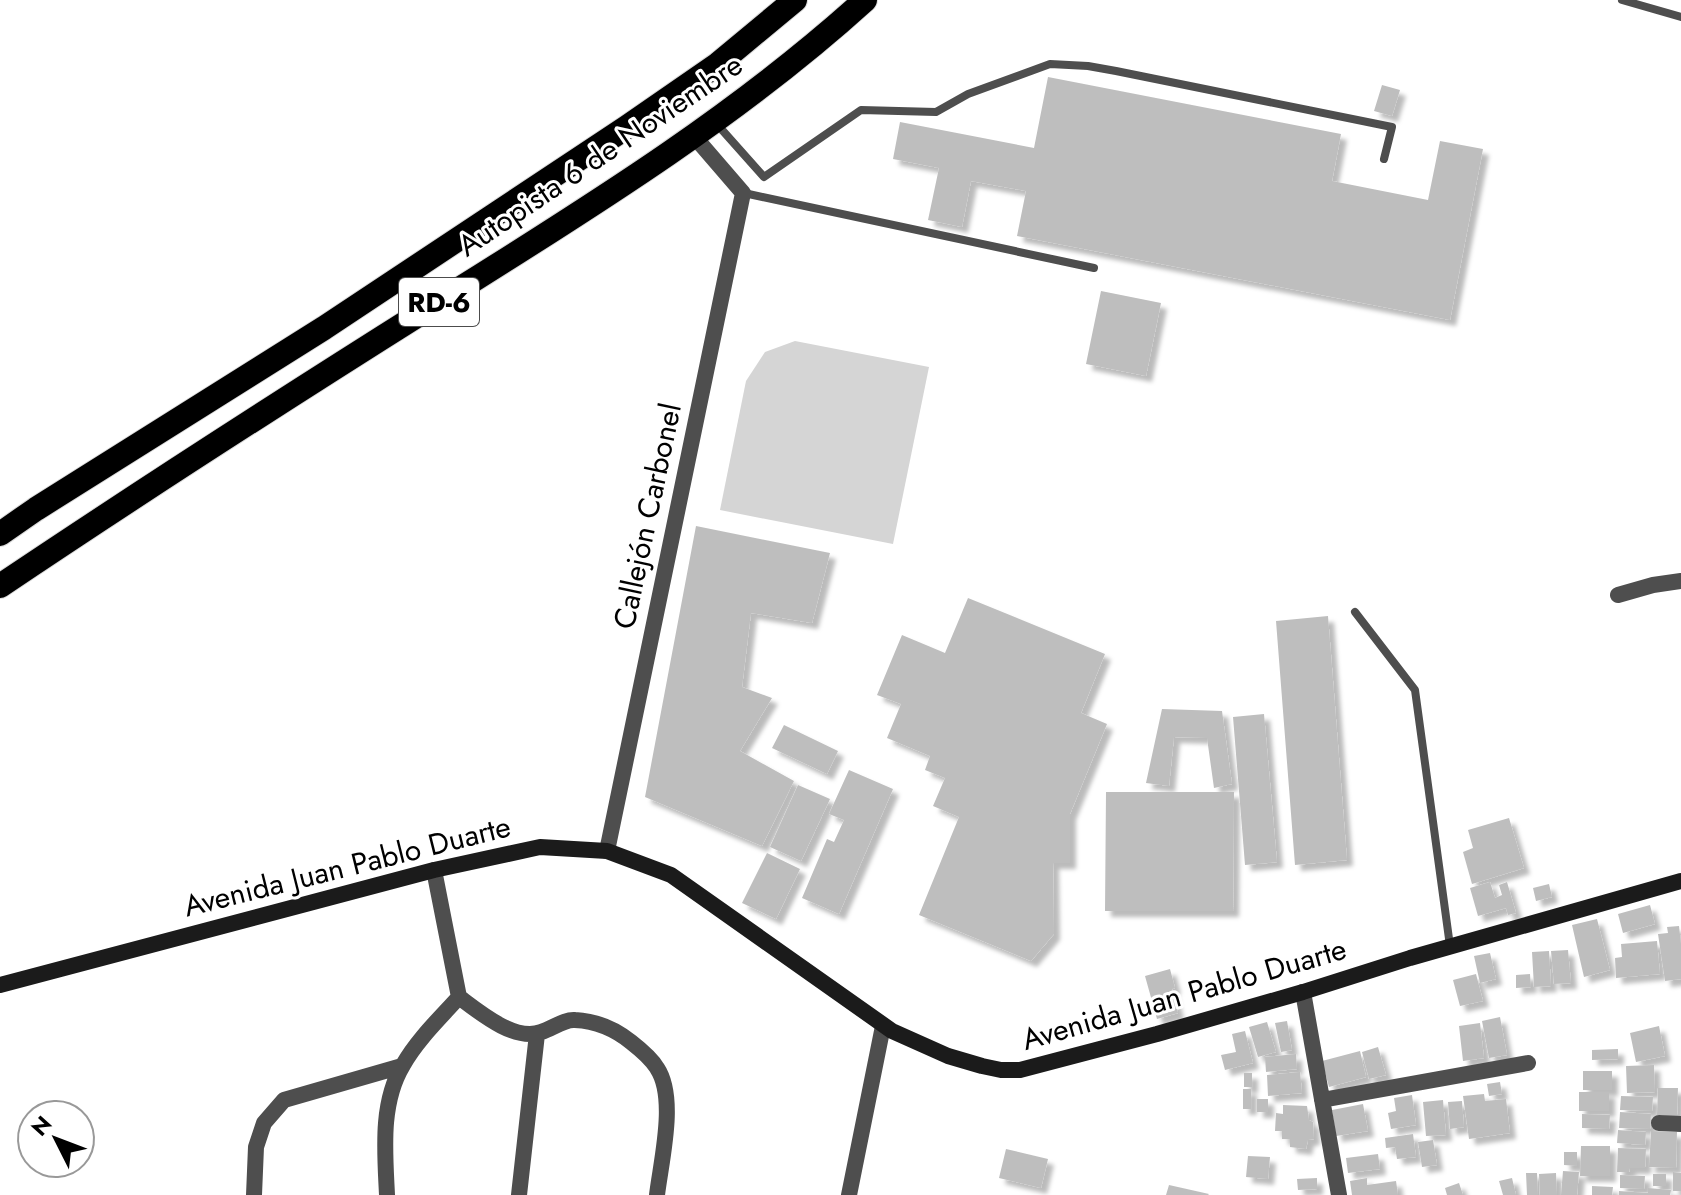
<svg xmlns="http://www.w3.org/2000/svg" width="1681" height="1195" viewBox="0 0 1681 1195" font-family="Jost,sans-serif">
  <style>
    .green { fill: #d5d5d5 }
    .building { fill: #bebebe; filter: url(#shadow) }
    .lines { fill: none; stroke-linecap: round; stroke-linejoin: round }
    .motorway-casing { stroke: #dbdbdb; stroke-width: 26 }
    .service { stroke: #4e4e4e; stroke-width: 8 }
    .minor { stroke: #4e4e4e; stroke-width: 16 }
    .secondary { stroke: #1b1b1b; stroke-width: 16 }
    .motorway { stroke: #000; stroke-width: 24 }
    .labels { text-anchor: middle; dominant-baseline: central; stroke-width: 6; stroke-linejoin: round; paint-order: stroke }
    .shield { fill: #fff; stroke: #4c4c4c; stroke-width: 2 }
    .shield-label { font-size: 28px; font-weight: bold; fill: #000 }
    .street-label { font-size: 30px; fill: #000; stroke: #fff }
  </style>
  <defs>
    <filter id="shadow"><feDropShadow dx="6" dy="6" stdDeviation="2" flood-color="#0004"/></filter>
  </defs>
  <rect width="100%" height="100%" fill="#fff"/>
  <path class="green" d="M795,341L929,367L893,544L720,510L746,381L765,352Z"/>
  <path class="building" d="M1048,77L1341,134L1332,181L1428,200L1440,141L1483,149L1450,320L1017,236L1026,191L971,181L962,227L928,220L939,168L893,159L900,122L1034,148Z
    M1382,85L1400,90L1392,116L1374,111Z
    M1101,291L1161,303L1146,376L1086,364Z
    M696,526L830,553L812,623L751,613L742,687L772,698L740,751L794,781L762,846L645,797Z
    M968,598L1105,654L1081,713L1107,724L1070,814V863H1053L1054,934L1031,961L919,915L959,817L933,806L945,778L925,770L930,756L887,738L901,704L877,695L902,635L945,653Z
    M1328,616L1347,860L1295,865L1276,621Z
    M1162,709L1222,711L1232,784L1214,788L1207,738L1174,737L1169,786L1146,783Z
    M1264,714L1277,862L1245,865L1233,717Z
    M784,725L838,751L827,774L772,748Z
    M849,770L893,789L839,914L802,898L827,839L834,842L844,820L829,814Z
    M798,785L830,799L801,861L770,847Z
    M1106,792H1234L1233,911H1105Z
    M1509,818L1524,868L1472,884L1463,852L1473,848L1468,830Z
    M767,853L800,869L776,919L742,903Z
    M1490,882L1495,898L1502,895L1499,885L1507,882L1516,913L1508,915L1506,908L1478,916L1470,888Z
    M1549,884L1552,897L1536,901L1533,888Z
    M1650,905L1655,924L1623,933L1618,914Z
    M1597,919L1610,970L1584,977L1572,925Z
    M1679,926L1681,944V979L1665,981L1658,934L1668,933L1667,927Z
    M1657,941L1660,974L1616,978L1615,958L1622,957L1621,944Z
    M1568,950L1571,983L1554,984L1551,951Z
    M1549,951L1551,986L1534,987L1532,952Z
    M1490,953L1496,979L1480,983L1474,956Z
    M1170,969L1175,988L1172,989L1178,1013L1157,1019L1145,976Z
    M1476,974L1483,1001L1460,1006L1453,980Z
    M1530,974L1531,987L1516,988V975Z
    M1500,1017L1507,1055L1489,1058L1482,1021Z
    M1287,1021L1292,1050L1281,1052L1275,1023Z
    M1267,1022L1276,1052L1258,1057L1249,1027Z
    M1480,1023L1484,1058L1463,1061L1459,1026Z
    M1659,1026L1665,1056L1636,1062L1630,1033Z
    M1245,1031L1253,1063L1225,1070L1221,1055L1236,1052L1232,1034Z
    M1378,1047L1386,1075L1369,1079L1362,1052Z
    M1618,1049V1059L1592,1060V1050Z
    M1360,1051L1366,1077L1329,1087L1322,1061Z
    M1296,1054L1297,1069L1266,1072L1265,1057Z
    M1654,1065L1655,1092L1627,1093L1626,1066Z
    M1583,1071H1612V1090H1583Z
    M1300,1072L1302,1093L1268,1096L1267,1075Z
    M1244,1073H1252V1087H1244Z
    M1500,1082L1502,1094L1489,1096L1487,1084Z
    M1658,1088H1678L1677,1115H1657Z
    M1243,1089H1251V1109H1243Z
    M1579,1092H1609V1111H1579Z
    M1484,1094L1485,1101L1506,1099L1510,1133L1469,1139L1463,1096Z
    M1412,1095L1416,1125L1391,1129L1388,1113L1396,1111L1394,1098Z
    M1621,1096L1653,1097L1652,1111L1620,1110Z
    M1257,1099H1268V1112H1257Z
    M1443,1100L1446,1135L1426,1136L1423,1102Z
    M1462,1101L1464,1127L1450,1129L1448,1102Z
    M1363,1104L1368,1131L1336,1136L1332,1110Z
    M1283,1105L1307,1106L1309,1120L1313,1122L1314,1139L1308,1140L1306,1149L1290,1147V1139H1282V1131H1275L1276,1113L1283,1114Z
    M1620,1112L1651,1114L1650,1129L1619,1128Z
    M1582,1114L1610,1115L1609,1129L1582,1128Z
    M1618,1130L1646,1132L1645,1145L1617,1143Z
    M1651,1131L1677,1132L1676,1168L1649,1167Z
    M1413,1134L1416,1157L1397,1159L1395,1147L1386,1148L1385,1138Z
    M1433,1140L1437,1165L1422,1167L1418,1142Z
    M1581,1146H1610V1176H1580Z
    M1618,1148L1646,1149L1645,1168H1630L1629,1172H1617Z
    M1006,1149L1048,1159L1041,1188L999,1178Z
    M1564,1152H1577V1166L1564,1165Z
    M1378,1154L1380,1169L1348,1173L1346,1158Z
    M1248,1156L1270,1157L1268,1179L1246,1177Z
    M1563,1171L1579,1172L1577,1195H1561Z
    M1673,1172L1681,1173V1191H1673Z
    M1526,1173H1537L1538,1195H1527Z
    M1556,1173L1557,1195H1540L1539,1174Z
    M1653,1174H1666V1186H1653Z
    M1620,1175L1645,1176L1644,1189L1620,1188Z
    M1317,1178V1189L1298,1190L1297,1179Z
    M1367,1178V1185L1396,1181L1398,1195H1352L1350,1181Z
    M1512,1178L1516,1195H1503L1499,1181Z
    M1459,1183L1463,1195H1447L1445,1188Z
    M1169,1185L1209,1194L1208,1195H1166Z
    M1592,1186L1613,1187L1612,1195H1592Z
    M1648,1188L1671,1190L1670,1195H1619V1191L1648,1193Z"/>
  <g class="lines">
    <g class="motorway-casing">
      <path id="motorway" d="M0,534L36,509L324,328L627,127L718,64L795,0
        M0,586C140,492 283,400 426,310C577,215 733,120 865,0"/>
    </g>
    <path class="service" d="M1622,0L1681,17
      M715,122L764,177L861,110L936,112L968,94L1050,64L1088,66L1116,71L1392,127L1384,159
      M744,193L1094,268
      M1355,612L1415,690L1450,946"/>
    <path class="minor" d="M1618,595L1653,585L1681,581
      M607,851L743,193L693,135
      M434,870L459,997C479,1012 515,1042 541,1032C552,1029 564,1019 575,1020C595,1021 615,1029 631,1042C640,1049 651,1058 657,1068C677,1098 661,1161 657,1195
      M1303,992L1339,1195
      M1322,1100L1528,1063
      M1659,1123L1681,1124
      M254,1195L256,1147L264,1123L284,1100L402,1066
      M387,1195C385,1152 380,1103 403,1065C417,1040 440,1018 459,997
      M519,1195L537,1034
      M849,1195L883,1026"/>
    <path class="secondary" d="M0,985L434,870L540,847L607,851L671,875L892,1031L948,1056L982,1066L1001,1070H1020L1157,1034L1303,992L1410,958L1681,881"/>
    <use href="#motorway" class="motorway"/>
  </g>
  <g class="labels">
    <rect class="shield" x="399" y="278" width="80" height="48" rx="6"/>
    <g class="shield-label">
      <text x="439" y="302">RD-6</text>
    </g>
    <g class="street-label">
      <text transform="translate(600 155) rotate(-34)">Autopista 6 de Noviembre</text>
      <text transform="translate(647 516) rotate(-78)">Callejón Carbonel</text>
      <text transform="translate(347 866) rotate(-14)">Avenida Juan Pablo Duarte</text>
      <text transform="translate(1184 994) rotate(-16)">Avenida Juan Pablo Duarte</text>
    </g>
  </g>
  <g transform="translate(56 1139) rotate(312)"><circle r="38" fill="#ffffff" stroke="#999999" stroke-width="2"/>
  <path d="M0-6L14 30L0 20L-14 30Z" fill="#000000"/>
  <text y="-12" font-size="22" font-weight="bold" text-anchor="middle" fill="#000000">N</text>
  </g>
</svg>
